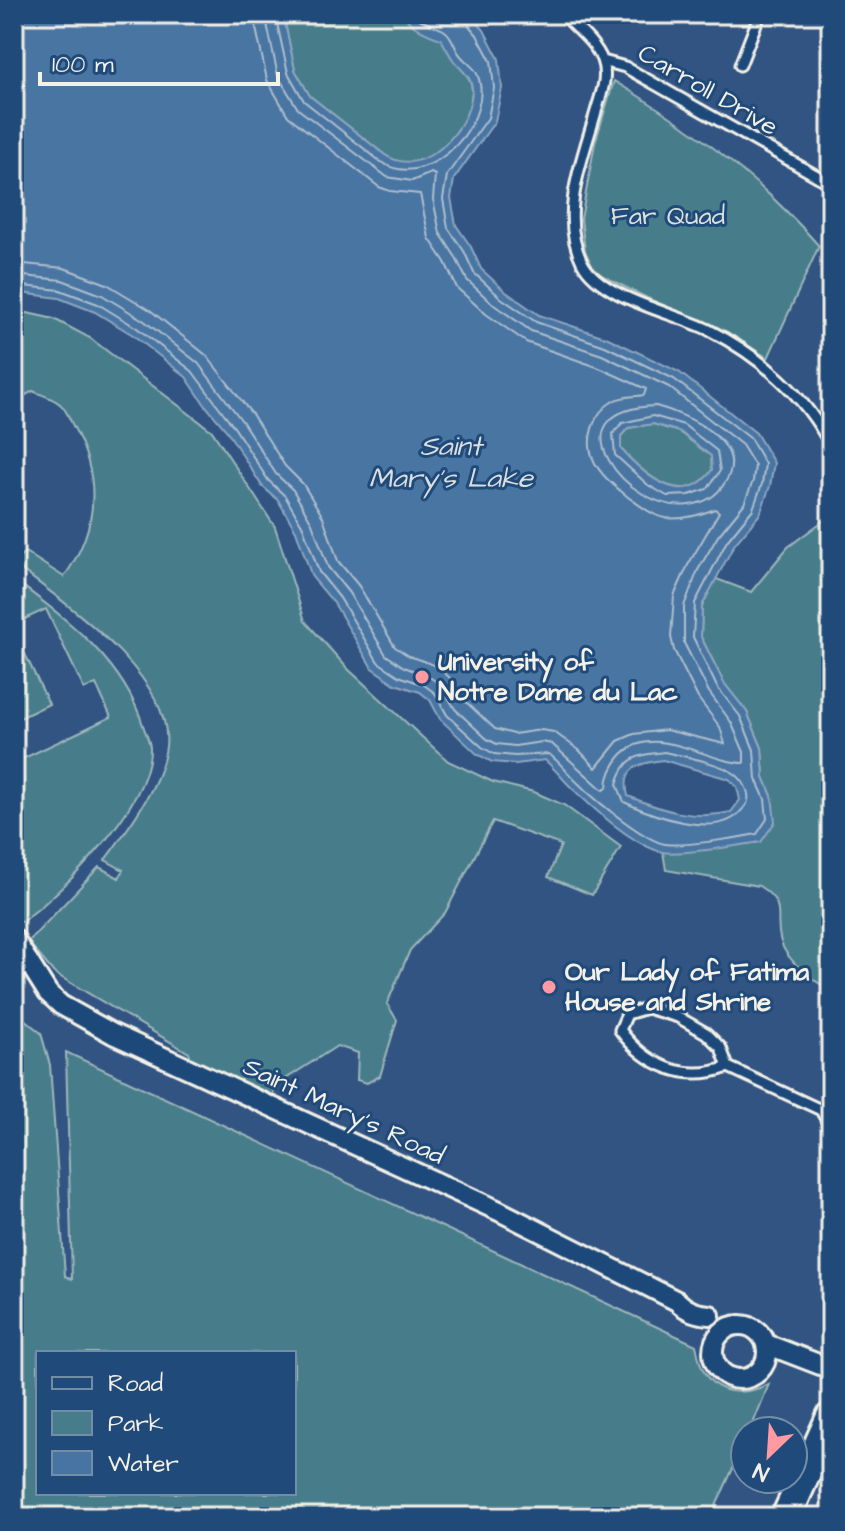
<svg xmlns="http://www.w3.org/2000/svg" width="845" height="1531" viewBox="0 0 845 1531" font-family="'Architects Daughter',sans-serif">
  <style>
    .green { fill: #477d8b; stroke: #9eb7ba; stroke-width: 2; fill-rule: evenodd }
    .water { fill: #4874a3; stroke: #8da6bf; stroke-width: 2; fill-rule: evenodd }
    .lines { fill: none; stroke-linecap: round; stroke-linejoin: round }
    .shore { stroke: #afbfcc; stroke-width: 2 }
    .service-casing { stroke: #f4f1e8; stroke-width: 15 }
    .minor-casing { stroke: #f4f1e8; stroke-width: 24 }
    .primary-casing { stroke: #f4f1e8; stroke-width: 34 }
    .service { stroke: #1f4a7a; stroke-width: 9 }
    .minor { stroke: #1f4a7a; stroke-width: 18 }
    .primary { stroke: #1f4a7a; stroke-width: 28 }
    .poi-dot { fill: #ff9aa2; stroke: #1f4a7a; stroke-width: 3 }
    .labels { text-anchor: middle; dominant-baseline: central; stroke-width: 6; stroke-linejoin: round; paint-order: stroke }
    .street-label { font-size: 26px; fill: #f4f1e8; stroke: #1f4a7a }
    .park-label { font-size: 26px; fill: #dae0da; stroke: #1f4a7a }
    .poi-label { font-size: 26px; font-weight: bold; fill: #f4f1e8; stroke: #1f4a7a; text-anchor: start }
    .water-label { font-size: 28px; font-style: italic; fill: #dadede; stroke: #1f4a7a }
  </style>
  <rect width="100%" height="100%" fill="#325483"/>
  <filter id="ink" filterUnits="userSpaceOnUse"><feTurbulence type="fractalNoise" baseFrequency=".0125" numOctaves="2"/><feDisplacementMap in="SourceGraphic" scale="16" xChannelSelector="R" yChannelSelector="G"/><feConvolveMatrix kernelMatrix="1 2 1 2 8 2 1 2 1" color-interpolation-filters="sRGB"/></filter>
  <g filter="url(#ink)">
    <path class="green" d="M283,14H403C412,28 426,34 441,38C445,45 449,54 454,60C462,71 473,77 472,92C469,131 424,181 385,155L310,96L295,70Z
      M614,81C690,126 761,179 819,246L768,358L727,332L647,298L595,272L585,251L581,219L595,143Z
      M14,310L54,319L90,338L212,431L275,527L305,621L347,668L448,761L493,782L534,792L564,805L621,847L592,895L548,877L561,845L493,821L445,913L410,950L387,1004L397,1020L380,1076L367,1083L357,1080L358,1053L337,1046L278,1084L272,1096L191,1058L189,1053L54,973L28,942L99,867L119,878L123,870L105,860C127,830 162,784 166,746C174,677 63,602 14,564L25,552L64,577C98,529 102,478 73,426C70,420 66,409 61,405C54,398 41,395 33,391L14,402Z
      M653,424L679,432L711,456L712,470C684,510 644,475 621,449V436L628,428Z
      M831,515V990C814,982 786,960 781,942C773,916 789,905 759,886L666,870L663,852L761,842L772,796L764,777L762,748L747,712L724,683L701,637L702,607L714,578L751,592L788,547Z
      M20,584C70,622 123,662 143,725C145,732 150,741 150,748C151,804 64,892 21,922L14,921V753L18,761L111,717L96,684L84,689L46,609L14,624V586Z
      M14,631L49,704L14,721Z
      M14,1006L18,1014L41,1033L50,1065L65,1276L72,1279L66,1052L696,1345C698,1353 699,1363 703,1370C717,1397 746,1395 769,1384L750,1431H745V1442L711,1517H14ZM38,1353H294V1493H38Z"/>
    <path class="water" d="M14,14H283L295,70L310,96L385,155C423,180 469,131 472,92C473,77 462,71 454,61C449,54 445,46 441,39C426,34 412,28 403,14H470L484,30L499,59L502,88L495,121L454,179L451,198L456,225L471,247L481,269L506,292L539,315L608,338L679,372L756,433L774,463L770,486L760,514L734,545L702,606L701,637L724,683L747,712L762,748L764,777L772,796L775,822L761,842C740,845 681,856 662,852C635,846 595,810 575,791C564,781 556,770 545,760L516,764L492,762L477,754L440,719L430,700L420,692L395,684L372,668L334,603L312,577L296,531L278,500L262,486L227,431L205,405L186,377L133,335L95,312L59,298L14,292ZM653,424L680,432L711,456L712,470C684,510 644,475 621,449V436L628,428ZM663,760L729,779L737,787L740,800L731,812C694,821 662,810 628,796C621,767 639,763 663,760Z"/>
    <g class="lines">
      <path class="shore" d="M275,14L288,73L304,101L381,162C431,195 501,114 475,70C470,64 462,59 458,52C454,46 452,36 445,31C434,24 422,24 413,14
        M14,263L64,268L107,284L150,310L206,355L252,414L285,466L303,484L323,517L338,561L359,586L395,647L409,656L434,665L449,677L465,701L495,729L514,734L541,730L554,732L579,750L596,768L618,741L634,734L666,730L725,744L720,727L698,698L674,650L671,637L674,596L688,565L719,512L715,509C699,515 683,520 666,518C653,516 639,505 628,497C616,487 601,476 594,461C584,440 593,413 613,401C622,396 634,397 644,395L646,389L597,367L526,342L486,314L457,288L445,262L429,238L420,194L390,191L379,187L288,116L267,80L253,14
        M14,275L62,280L102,295L143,320L198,363L242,421L276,474L293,490L312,523L328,567L349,593L386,655L404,667L428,676L441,685L455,709L487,739L497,744L515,746L542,742L552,744L603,790L607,788C607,775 613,764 622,754C655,722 709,763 744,763V752L731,722L709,692L684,643V606L698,570L718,536L744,504L753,481L755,466L742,445L669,387L602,355L531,331L494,305L467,280L455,256L440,233L433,199L435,175L431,173L412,181L387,177L298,109L278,76L265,14
        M14,285L60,290L98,304L137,328L192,371L234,427L268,480L285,496L303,527L319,572L340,598L378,662L399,676L424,685L435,693L447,715L482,747L494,754L515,756L549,754C561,763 568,774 579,784C594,799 645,841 665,844C683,847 737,838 757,834L767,819L765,799L756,779L754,750L740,716L717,687L693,637L695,603L727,541L753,509L762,484L765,464L750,438L674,379L605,346L536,322L501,298L474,273L464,251L448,228L443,199L447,175L488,118L494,88L491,61L477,35L465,21L464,14
        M656,406C686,414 753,443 724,484C716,497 704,503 689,505C627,514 548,409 656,406Z
        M653,416L684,425L717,451L720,471L707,489L689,495L667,496L648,485L615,455L613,434L622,423Z
        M664,752C682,756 721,763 735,774C742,779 750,791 748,801C747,804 743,809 741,811C718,840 651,815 624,802L617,784C625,756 638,755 664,752Z"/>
      <g class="service-casing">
        <path id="service" d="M563,14C575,27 596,43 602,60C608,76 602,92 597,108C584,155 558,214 582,262C601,299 673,312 709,330C760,356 805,395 831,446
          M603,61L625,67L831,184
          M740,65L760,14
          M728,1067C686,1083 646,1066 620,1030L627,1014L647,1008L678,1017L706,1033L721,1048L728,1067L821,1110L831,1107
          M821,1110L831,1128"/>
      </g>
      <g class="minor-casing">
        <path id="minor" d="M14,939L48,993L61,1005L113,1034L499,1211L677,1301C687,1311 696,1314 710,1315
          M713 1352a27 27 0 1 1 54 0a27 27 0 1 1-54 0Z
          M766,1344L831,1369"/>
      </g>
      <g class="primary-casing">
        <path id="primary" d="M786,1517L831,1417"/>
      </g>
      <use href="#service" class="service"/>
      <use href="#minor" class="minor"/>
      <use href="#primary" class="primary"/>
    </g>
  </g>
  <g class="poi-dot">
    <circle cx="422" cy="677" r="8"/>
    <circle cx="549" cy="987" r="8"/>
  </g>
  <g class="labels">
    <g class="street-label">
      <text transform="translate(708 90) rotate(30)">Carroll Drive</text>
      <text transform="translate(344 1111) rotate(25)">Saint Mary's Road</text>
    </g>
    <g class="park-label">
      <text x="668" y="216">Far Quad</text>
    </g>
    <g class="poi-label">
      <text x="438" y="662">University of<tspan x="438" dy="30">Notre Dame du Lac</tspan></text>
      <text x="565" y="972">Our Lady of Fatima<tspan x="565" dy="30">House and Shrine</tspan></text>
    </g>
    <g class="water-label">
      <text x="451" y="446">Saint<tspan x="451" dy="32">Mary's Lake</tspan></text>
    </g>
  </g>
  <rect width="845" height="1531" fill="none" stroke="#1f4a7a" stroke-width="48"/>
  <rect x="24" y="24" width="797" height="1483" fill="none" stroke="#f4f1e8" stroke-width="3" filter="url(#ink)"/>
  <rect x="36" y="1351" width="260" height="144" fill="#1f4a7a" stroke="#748da6" stroke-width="2"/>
  <rect x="52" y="1377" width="40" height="12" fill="#1f4a7a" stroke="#748da6" stroke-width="2"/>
  <text x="108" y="1391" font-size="24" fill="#f4f1e8">Road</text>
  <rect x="52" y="1411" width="40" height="24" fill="#477d8b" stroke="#748da6" stroke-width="2"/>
  <text x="108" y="1431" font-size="24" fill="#f4f1e8">Park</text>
  <rect x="52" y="1451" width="40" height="24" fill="#4874a3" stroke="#748da6" stroke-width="2"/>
  <text x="108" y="1471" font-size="24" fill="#f4f1e8">Water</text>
  <g transform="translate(769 1455) rotate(205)"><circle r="38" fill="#1f4a7a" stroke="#748da6" stroke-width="2"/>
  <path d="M0-6L14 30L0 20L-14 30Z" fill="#ff9aa2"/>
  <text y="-12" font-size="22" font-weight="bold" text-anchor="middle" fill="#f4f1e8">N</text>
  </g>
  <path d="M40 72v12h238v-12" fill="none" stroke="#f4f1e8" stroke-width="4"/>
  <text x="52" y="72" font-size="24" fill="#f4f1e8" stroke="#1f4a7a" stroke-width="6" paint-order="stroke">100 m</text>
</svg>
